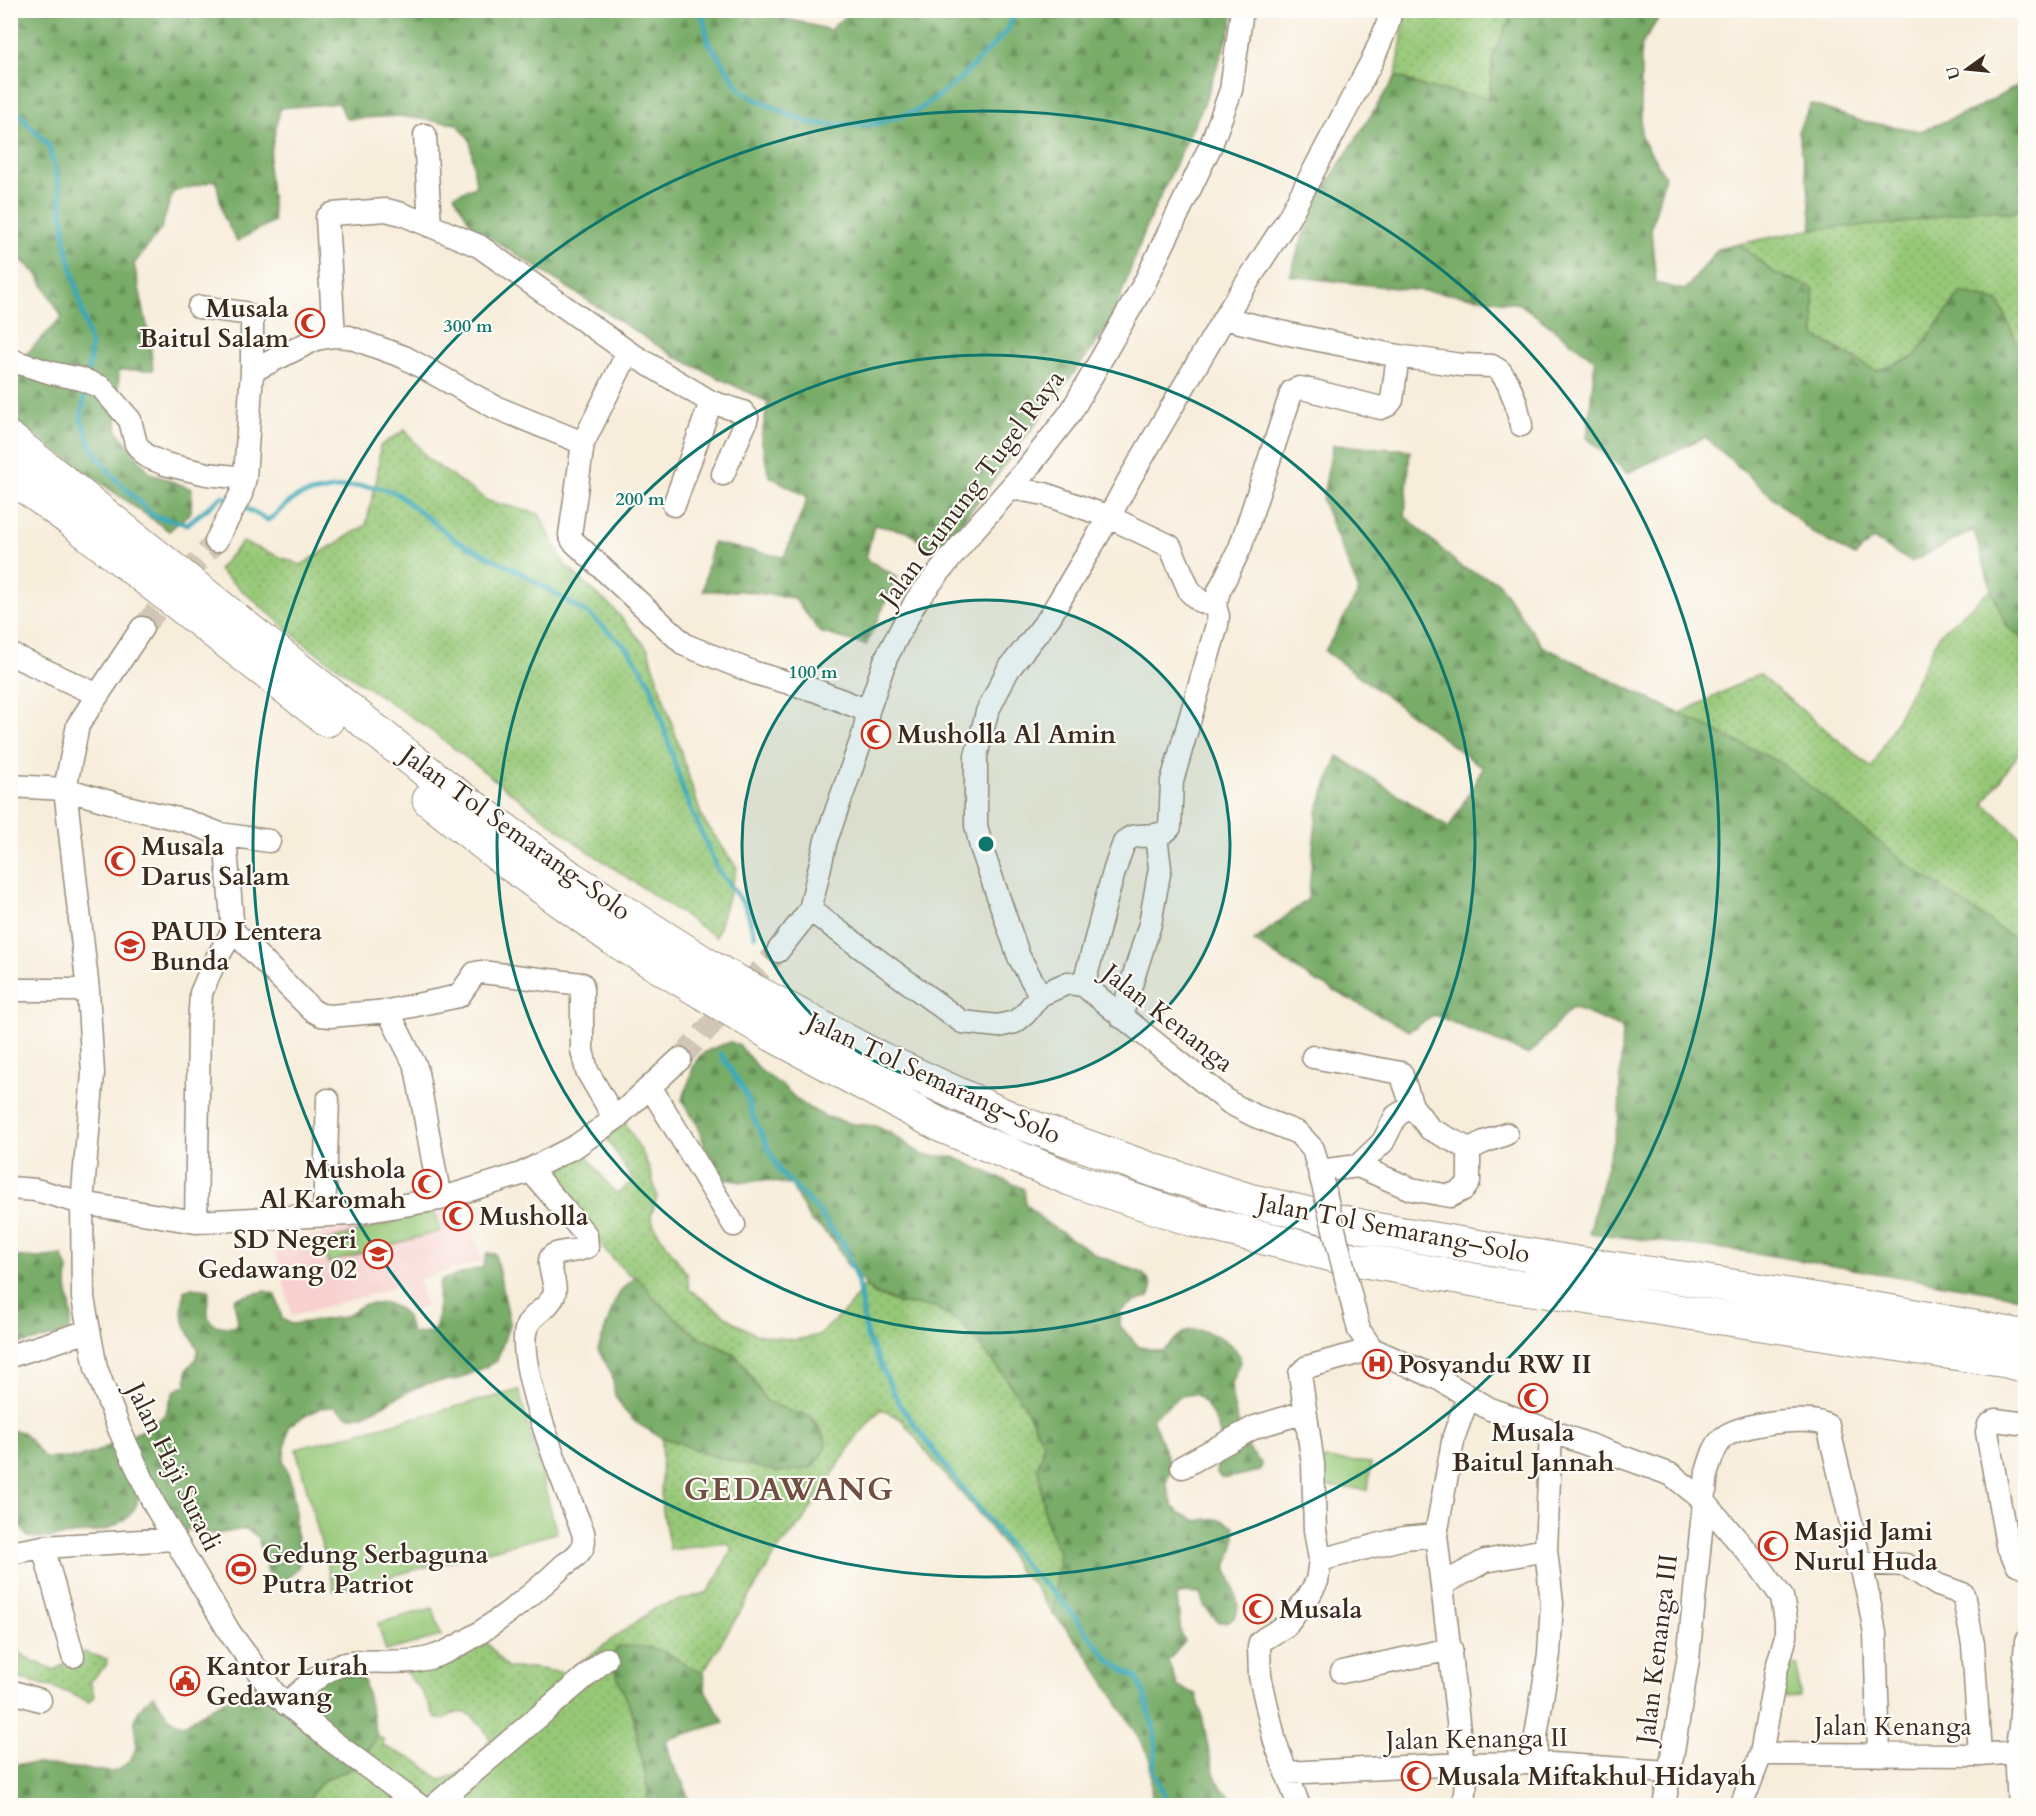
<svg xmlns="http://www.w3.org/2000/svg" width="2036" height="1816" viewBox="0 0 2036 1816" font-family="Cardo,serif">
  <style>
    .built { fill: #f7d0cf }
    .grass { fill: url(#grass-dots); stroke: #68794a; stroke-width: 1.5 }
    .forest { fill: url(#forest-firs); stroke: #5a6b43; stroke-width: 1.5 }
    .green { fill: #96c877; stroke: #68794a; stroke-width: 1.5 }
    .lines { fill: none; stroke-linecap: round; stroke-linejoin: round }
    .stream { stroke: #3aa9b8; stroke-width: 5 }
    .minor-tunnel { stroke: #d1c6b5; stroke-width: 22; stroke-dasharray: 22 11; stroke-linecap: butt }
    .minor-casing { stroke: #998c7c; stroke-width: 25 }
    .highway-casing { stroke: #998c7c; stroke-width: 35 }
    .minor { stroke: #fff; stroke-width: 22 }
    .highway { stroke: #fff; stroke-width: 33 }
    .minor-bridge-casing { stroke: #998c7c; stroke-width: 25; stroke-linecap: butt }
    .minor-bridge { stroke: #fff; stroke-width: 22 }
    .ring { fill: none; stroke: #0f766e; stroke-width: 3 }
    .labels { text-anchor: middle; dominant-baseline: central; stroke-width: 4.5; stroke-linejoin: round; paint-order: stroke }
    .poi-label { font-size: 26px; font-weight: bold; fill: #3b2a1e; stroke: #fdfcf7; text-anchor: start }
    .street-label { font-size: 26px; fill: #3b2a1e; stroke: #fdfcf7 }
    .district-label { font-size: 32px; font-weight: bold; letter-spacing: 1.5px; fill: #724e40; stroke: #fdfcf7 }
    .centre { fill: #0f766e; stroke: #fdfcf7; stroke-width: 3 }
    .ring-label { font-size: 18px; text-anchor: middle; font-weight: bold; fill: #0f766e; stroke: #fdfcf7; stroke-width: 4.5; stroke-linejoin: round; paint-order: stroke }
  </style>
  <defs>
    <pattern id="grass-dots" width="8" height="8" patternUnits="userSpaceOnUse" patternTransform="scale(1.5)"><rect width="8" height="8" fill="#96c877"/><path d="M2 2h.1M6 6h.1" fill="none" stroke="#7ca361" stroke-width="1.8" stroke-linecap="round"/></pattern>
    <pattern id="forest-firs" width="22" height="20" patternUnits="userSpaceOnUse" patternTransform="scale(1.5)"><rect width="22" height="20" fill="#78ac68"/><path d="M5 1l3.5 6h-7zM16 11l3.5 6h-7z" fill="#648c55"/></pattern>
  </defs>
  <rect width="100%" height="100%" fill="#fdfcf7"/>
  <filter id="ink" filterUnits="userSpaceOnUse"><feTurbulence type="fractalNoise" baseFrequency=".0167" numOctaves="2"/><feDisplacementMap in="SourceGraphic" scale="12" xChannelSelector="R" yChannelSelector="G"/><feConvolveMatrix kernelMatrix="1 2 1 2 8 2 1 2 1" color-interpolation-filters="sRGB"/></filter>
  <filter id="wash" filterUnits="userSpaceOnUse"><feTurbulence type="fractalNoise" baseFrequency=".008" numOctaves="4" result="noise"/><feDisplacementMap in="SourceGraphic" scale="24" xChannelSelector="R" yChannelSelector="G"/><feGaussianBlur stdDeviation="1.35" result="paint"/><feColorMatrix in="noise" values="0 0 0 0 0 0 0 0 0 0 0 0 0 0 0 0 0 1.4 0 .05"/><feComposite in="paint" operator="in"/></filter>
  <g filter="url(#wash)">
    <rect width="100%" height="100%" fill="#f7eddb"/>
    <path class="built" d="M464,1198L482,1262L419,1279L426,1307L408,1312L401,1286L292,1316L274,1246Z"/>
    <path class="grass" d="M1406,11H1514L1493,55L1489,98L1428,88L1396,76Z
      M2025,200V364L1999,302L1961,292L1914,357L1876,371L1815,336L1813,288L1774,273L1739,244L1812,229L1894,224L1979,209L2014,213Z
      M405,430L428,459L488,501L539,514L565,565L614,609L648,649L702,818L737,868L716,937L579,845L429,729L311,649L218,570L242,542L301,565L366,525L377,478L380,446Z
      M1991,589L2007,627L2025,639V744L1984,803L2017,834L2025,847V946L1681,713L1759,674L1872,768L1940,634Z
      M624,1121L644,1156L651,1173L657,1197L651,1216L655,1228L687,1274L689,1289L737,1324L755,1334L795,1340L819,1335L848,1308L865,1285L874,1294L902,1304L936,1307L964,1327L998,1367L1023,1403L1044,1444L1038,1468L1046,1522L1059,1553L1053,1614L1034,1585L1018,1570L1005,1547L977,1511L936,1464L901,1419L881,1409L855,1439L802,1522L778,1550L703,1672L693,1669L666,1652L610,1658L633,1714L648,1789V1805L310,1806C308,1781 342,1772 360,1766L377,1736L384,1740L383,1746L417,1761L441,1780C469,1771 474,1764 490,1740C484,1728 472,1709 456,1713C452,1713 446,1718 442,1720L435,1717L420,1689L409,1677L405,1666L456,1654L486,1642L507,1668H533L565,1673L657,1607L708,1592L732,1550L728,1543L670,1550L661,1501L662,1438L675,1441L703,1453L778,1472L815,1465C828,1443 828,1434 809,1415L792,1412L766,1401L743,1363L731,1352L697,1336L656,1300L636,1277L627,1273L605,1250L548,1177L581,1153L587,1156L616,1194L633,1181L606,1137Z
      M10,1636C16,1658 36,1662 55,1670L84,1652L107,1659L106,1666L90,1681L94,1696L89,1702C63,1689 39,1682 11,1677Z"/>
    <path class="forest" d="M769,10L777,16L830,30L851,10L1233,11L1232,25L1204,104L1147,225L1110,325L965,518L933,554L909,532L874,525L866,559L897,577L866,645L820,632L794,598L742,591H703L712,543L784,557L808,497L769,476L761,438L768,402L674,356L472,226L454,195L476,186L470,140L457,124L399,116L346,119L339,103L280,108L268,166L274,221L237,241L224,218L216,180L173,192L161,229L134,264L150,340L153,370H119L117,431L150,473L192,489L191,512L169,531L11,419V370L62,317L37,274L20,259L11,264V11Z
      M1514,11H1663L1641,46V137L1665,176L1651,229L1656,283L1685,290L1718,249L1739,244L1774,273L1813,288L1815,336L1876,371L1914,357L1961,292L1999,302L2025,361V639L2007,627L1991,589L1974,530L1911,562L1873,539L1855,556L1813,533L1705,437L1627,473L1587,438L1595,360L1520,304L1459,295L1290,276L1311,209L1396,76L1428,88L1489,98L1493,55Z
      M2025,82V200L2014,213L1979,209L1894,224L1812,229L1808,185L1798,131L1811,104L1861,121L1921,131L1975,109Z
      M1333,445L1410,450L1405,516L1461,567L1497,581L1542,646L1781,763L1907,864L2025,946V1300L2004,1294L1749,1252L1589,1233L1619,1119L1622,1028L1572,1007L1529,1055L1435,1015L1409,1031L1312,979L1254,941L1308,899L1317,811L1338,756L1449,828L1483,768L1325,651L1359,591L1322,500Z
      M731,1042L740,1046L760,1070L784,1087L796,1099L809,1108L824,1116L853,1124L876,1126L890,1133L923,1155L954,1157L1024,1189L1026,1205L1048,1224L1097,1255L1142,1273C1150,1280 1155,1288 1149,1297L1134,1302L1121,1311L1120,1326L1139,1347L1162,1351C1171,1345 1177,1335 1187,1331C1201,1325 1237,1342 1240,1358C1241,1368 1234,1375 1232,1384C1229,1397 1241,1434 1247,1446C1251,1453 1257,1459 1262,1464L1260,1471L1227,1478L1220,1477L1216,1472C1217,1462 1220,1453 1221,1443C1221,1428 1208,1402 1195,1394L1181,1396L1152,1418L1171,1467L1166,1483L1173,1506L1178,1512L1197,1521C1214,1517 1218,1518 1234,1526C1238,1542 1231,1553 1226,1568C1233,1585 1252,1624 1218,1622L1205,1607L1200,1594L1185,1593L1177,1596L1181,1634L1185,1641L1168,1661L1178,1687L1196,1694C1206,1722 1206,1753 1217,1780C1221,1792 1233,1795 1236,1805L1154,1806L1152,1802L1150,1761L1146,1751C1118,1704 1092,1654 1053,1614L1059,1553L1046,1522L1038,1468L1044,1444L1023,1403L998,1367L964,1327L936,1307L902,1304L874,1293L846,1263L837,1245L821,1228L811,1222L791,1185L764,1180L744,1182L721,1179L705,1148L698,1126L682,1100C699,1063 684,1056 731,1042Z
      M487,1253L495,1254L510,1322L497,1361L459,1379L429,1383L415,1388L362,1416H347L335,1407L320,1408L289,1425L283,1460L291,1483L295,1506V1530L301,1553L298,1568L282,1584L269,1575L258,1538L253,1533L246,1529L215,1534L182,1529L138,1490C137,1495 138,1501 136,1506C132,1516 115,1527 105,1530L43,1539L28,1537L11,1512L10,1430L23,1432L45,1458H77L96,1452L154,1425L165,1414L174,1391L186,1385L187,1369L197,1358L198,1349L186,1328L182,1314L184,1291L191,1288L209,1290C208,1317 201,1327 234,1327L238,1321L234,1301L236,1298L265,1291L276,1295L282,1319L291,1324L344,1317L363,1305L386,1303L400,1309L405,1315L412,1333L433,1332C443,1317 434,1296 441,1280L483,1267Z
      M62,1255L68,1269L67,1286L72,1317L69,1333L11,1346V1256L39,1258Z
      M636,1277L642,1282L656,1300L697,1336L737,1356L766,1401L792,1412L809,1415L824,1436L826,1444L824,1450L815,1465L808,1469L778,1472L732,1461L703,1453L675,1441L662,1438L635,1422L624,1410L615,1396L612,1374L598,1350L615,1301L622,1289Z
      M620,1646C635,1646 655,1646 669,1654C681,1660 689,1669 703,1672L706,1692L724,1722L666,1740L672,1763L686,1789L689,1805H648V1789L633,1714L609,1658Z
      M306,1669L335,1675L357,1676L364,1680L377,1736L360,1766C342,1772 308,1781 310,1805H11L10,1764H38L112,1772C126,1767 137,1756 136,1740C136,1734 134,1727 135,1721C137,1709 145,1702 154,1695C163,1707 168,1723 184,1725L238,1691L281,1685Z"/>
    <path class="green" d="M434,1211L440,1231L328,1263L322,1242Z
      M519,1390L557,1533L334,1591L296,1449Z
      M1324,1459L1371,1463L1368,1490L1322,1486Z
      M433,1608L441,1636L386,1651L378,1623Z
      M1783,1665H1797L1799,1697L1785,1698Z"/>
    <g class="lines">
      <path class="stream" d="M701,10L709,43L741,90L755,99L809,123L839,125L875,124L919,110L958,81L1007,31L1016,10
        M10,104L49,146L60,191L66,245L91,347L88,377
        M86,386L81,419L95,453L111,474L153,516L187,524L223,496L231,500
        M242,506L268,520C278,514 284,505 294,499C300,494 309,493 316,492C344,486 369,482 396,493L457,541L516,570L589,614L629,650L650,683L684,793L717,868L746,907L755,936
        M721,1054L747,1096L753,1117L780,1172L821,1214L829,1227L844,1244L858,1283L867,1337L900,1405L949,1471L1027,1568L1061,1600L1110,1661L1137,1678L1144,1693L1155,1735L1156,1750L1153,1769L1169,1806"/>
    </g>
  </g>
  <g filter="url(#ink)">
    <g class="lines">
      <path class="minor-tunnel" d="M142,628L216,541
        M680,1059L778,951"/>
      <g class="minor-casing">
        <path id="minor" d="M425,135L430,226
          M199,307L244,313L249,315L252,320V371L245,478L241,494L216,541
          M1224,318L1289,334L1398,356L1461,365L1492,366L1500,371L1508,383L1516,403L1521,425
          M334,336L327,218L332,214L386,210L402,214L479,246L628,352
          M10,358L16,362L52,373L81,379L101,387L130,420L136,444L146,456L165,464L207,474L245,478
          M252,371L316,339L334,336L349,337L404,357L495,407L583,443
          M723,474L745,424L747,417L743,412L711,402L628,352L583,443L570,535L573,541L685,645L755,673L817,691L868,711
          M1011,488L1045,494L1109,517L1049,618L1008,670L987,712L976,756V825L981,847L1019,957L1040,995
          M674,505L711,402
          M1215,606L1219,591L1240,548L1292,391L1299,388L1306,389L1381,408L1388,405L1392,400L1398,356
          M142,628L78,725L65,789L88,990L93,1073L82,1203L83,1298L96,1368L120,1431L154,1504L230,1633L274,1693L332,1741L420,1806
          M10,654L98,695
          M10,786L65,789L127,807L186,821L220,834L226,849L233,931L214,963L201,993L199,1027L196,1222
          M220,834L269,841
          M810,910L962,1022L998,1026L1015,1022L1025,1014L1040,995L1068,983L1083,985L1230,1103L1253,1115L1298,1133L1313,1149L1322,1181
          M233,931L312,1010L321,1015L330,1016L388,1011L416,1067L440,1199
          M778,951L810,910L826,840L864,733L868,711L886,658L916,601L970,534L1027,469L1071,412L1144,284L1211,145L1231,90L1242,10
          M1083,985C1098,938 1106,889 1124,843C1135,828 1158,843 1170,827L1172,781L1217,625L1218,616L1215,606L1200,601L1190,592L1170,546L1109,517L1129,480L1224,318L1288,219L1372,61L1387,26L1391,10
          M10,990H88
          M388,1011L459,996L475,973L481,972L582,984V1050L587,1071L615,1119
          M1121,1017L1150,924L1160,868L1156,836
          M1313,1057L1401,1073L1412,1106
          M651,1088L734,1225
          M1358,1166L1383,1142L1396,1116L1412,1106L1430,1129L1469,1149L1484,1142L1506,1134
          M1319,1171L1358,1166L1411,1189L1450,1196L1464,1189L1469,1182V1149
          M10,1188L36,1190L82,1203L196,1222L350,1214L440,1199L521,1174L576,1146L615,1119L680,1059
          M324,1215L328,1100
          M1359,1330L1372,1349L1439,1379L1490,1409L1672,1475L1703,1500L1761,1568L1782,1597L1786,1620V1636L1776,1671L1761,1754L1741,1806
          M10,1356L89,1331
          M2026,1424L1996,1420L1989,1425L1987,1432L2007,1545L2017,1564L2026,1567
          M1182,1467L1255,1427L1305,1412
          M43,1547L73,1656
          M10,1553L43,1547L174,1539
          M1320,1560L1404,1538L1436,1535
          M1860,1563L1906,1565L1938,1585L1963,1594L1973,1644L1980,1755
          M1443,1584L1485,1561L1546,1550L1551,1431
          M1342,1672L1451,1649
          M10,1691L40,1700
          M286,1704C302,1691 318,1673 338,1666C367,1657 399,1666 429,1658C469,1647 533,1595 564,1565C570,1561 577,1556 581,1550C585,1545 584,1538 583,1532C568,1495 513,1361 527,1326C532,1314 549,1308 554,1295C558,1284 545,1263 552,1256C558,1251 577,1252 587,1247L586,1235L530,1170
          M1761,1754L1980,1755L2016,1752L2026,1749
          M1536,1763V1736L1549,1654L1552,1603L1546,1550
          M1463,1764L1436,1535L1454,1436L1468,1397
          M1286,1773L1463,1764L1536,1763L1669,1772
          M434,1806L606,1659
          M1299,1806L1275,1742L1260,1676L1259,1647L1260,1642L1264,1639L1287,1625L1310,1594L1317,1581L1320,1560L1315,1530L1313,1464L1300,1374L1307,1367L1372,1349
          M1464,1806L1467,1765
          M1664,1806L1688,1660L1707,1472C1711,1460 1714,1446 1723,1438C1738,1424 1810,1414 1828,1426L1868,1595L1875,1633L1879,1755
          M2019,1806L2016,1752L2020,1727L2026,1641"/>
      </g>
      <g class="highway-casing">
        <path id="highway" d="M10,439L445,786L571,878L712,968L869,1053L1021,1123L1153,1170L1249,1200L1374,1229L1577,1263L1689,1279L1888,1311L2026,1337
          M10,476L68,518L327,720
          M429,800L507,862L612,938L773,1035L942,1126L1070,1179L1193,1220L1336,1256L1492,1283L2006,1361L2026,1366"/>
      </g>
      <use href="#minor" class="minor"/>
      <use href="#highway" class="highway"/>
      <g class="minor-bridge-casing">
        <path id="minor-bridge" d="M1322,1181L1359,1330"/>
      </g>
      <use href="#minor-bridge" class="minor-bridge"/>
    </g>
  </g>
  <circle cx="986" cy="844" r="244" fill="#0f766e" fill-opacity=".12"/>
  <g class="ring">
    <circle cx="986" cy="844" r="244"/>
    <circle cx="986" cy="844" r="489"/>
    <circle cx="986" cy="844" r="733"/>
  </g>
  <defs>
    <g id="mosque-ring" transform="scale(1.5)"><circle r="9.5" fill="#fdfcf7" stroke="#c8321e" stroke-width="1.5"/><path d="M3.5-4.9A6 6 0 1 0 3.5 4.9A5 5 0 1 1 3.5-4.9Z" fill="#c8321e"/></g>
    <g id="school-ring" transform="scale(1.5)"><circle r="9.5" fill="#fdfcf7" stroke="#c8321e" stroke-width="1.5"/><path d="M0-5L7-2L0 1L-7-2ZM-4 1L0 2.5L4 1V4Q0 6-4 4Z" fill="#c8321e"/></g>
    <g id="hospital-ring" transform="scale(1.5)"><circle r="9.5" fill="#fdfcf7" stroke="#c8321e" stroke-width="1.5"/><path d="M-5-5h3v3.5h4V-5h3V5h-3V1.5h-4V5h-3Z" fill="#c8321e"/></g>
    <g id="stadium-ring" transform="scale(1.5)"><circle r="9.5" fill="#fdfcf7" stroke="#c8321e" stroke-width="1.5"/><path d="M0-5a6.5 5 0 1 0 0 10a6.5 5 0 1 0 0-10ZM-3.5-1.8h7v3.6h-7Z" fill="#c8321e"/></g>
    <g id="civic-ring" transform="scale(1.5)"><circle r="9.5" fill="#fdfcf7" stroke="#c8321e" stroke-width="1.5"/><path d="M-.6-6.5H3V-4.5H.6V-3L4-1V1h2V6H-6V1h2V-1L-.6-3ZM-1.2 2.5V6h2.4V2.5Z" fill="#c8321e"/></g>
  </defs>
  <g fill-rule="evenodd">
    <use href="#mosque-ring" x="310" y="323"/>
    <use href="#mosque-ring" x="876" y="734"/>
    <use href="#mosque-ring" x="120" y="861"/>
    <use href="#school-ring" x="130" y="946"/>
    <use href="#mosque-ring" x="427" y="1184"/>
    <use href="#mosque-ring" x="458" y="1216"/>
    <use href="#school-ring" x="378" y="1254"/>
    <use href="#hospital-ring" x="1377" y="1364"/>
    <use href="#mosque-ring" x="1533" y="1398"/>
    <use href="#mosque-ring" x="1773" y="1546"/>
    <use href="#stadium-ring" x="241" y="1569"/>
    <use href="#mosque-ring" x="1258" y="1609"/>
    <use href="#civic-ring" x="185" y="1681"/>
    <use href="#mosque-ring" x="1416" y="1776"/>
  </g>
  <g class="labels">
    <g class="poi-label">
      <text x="289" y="308" text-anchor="end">Musala<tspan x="289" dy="30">Baitul Salam</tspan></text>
      <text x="897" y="734">Musholla Al Amin</text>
      <text x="141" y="846">Musala<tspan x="141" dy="30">Darus Salam</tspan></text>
      <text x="151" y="931">PAUD Lentera<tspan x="151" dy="30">Bunda</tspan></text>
      <text x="406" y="1169" text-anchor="end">Mushola<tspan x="406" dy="30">Al Karomah</tspan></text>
      <text x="479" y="1216">Musholla</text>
      <text x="357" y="1239" text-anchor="end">SD Negeri<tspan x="357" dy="30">Gedawang 02</tspan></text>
      <text x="1398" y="1364">Posyandu RW II</text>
      <text x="1533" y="1432" text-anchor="middle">Musala<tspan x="1533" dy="30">Baitul Jannah</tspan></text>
      <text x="1794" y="1531">Masjid Jami<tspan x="1794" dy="30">Nurul Huda</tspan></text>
      <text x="262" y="1554">Gedung Serbaguna<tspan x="262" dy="30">Putra Patriot</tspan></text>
      <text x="1279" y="1609">Musala</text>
      <text x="206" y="1666">Kantor Lurah<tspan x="206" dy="30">Gedawang</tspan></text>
      <text x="1437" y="1776">Musala Miftakhul Hidayah</text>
    </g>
    <g class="street-label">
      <text transform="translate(972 488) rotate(-53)">Jalan Gunung Tugel Raya</text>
      <text transform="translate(516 833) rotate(36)">Jalan Tol Semarang–Solo</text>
      <text transform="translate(1168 1018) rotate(38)">Jalan Kenanga</text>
      <text transform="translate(934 1078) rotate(25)">Jalan Tol Semarang–Solo</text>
      <text transform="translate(1394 1228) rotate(11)">Jalan Tol Semarang–Solo</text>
      <text transform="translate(174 1467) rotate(64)">Jalan Haji Suradi</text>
      <text transform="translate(1657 1649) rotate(-83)">Jalan Kenanga III</text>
      <text x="1893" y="1726">Jalan Kenanga</text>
      <text transform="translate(1477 1739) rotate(-1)">Jalan Kenanga II</text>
    </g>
    <g class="district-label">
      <text x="789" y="1490">GEDAWANG</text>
    </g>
  </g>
  <circle cx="986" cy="844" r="9" class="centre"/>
  <g class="ring-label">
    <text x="468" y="332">300 m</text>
    <text x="640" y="505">200 m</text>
    <text x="813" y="678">100 m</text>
  </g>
  <rect width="2036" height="1816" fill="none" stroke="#fdfcf7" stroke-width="36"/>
  <g transform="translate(1967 69) rotate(255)" stroke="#fdfcf7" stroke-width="4.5" paint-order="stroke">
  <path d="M0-4.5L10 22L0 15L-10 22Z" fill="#3b2a1e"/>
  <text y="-9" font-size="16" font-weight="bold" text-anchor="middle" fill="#3b2a1e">U</text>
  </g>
</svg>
